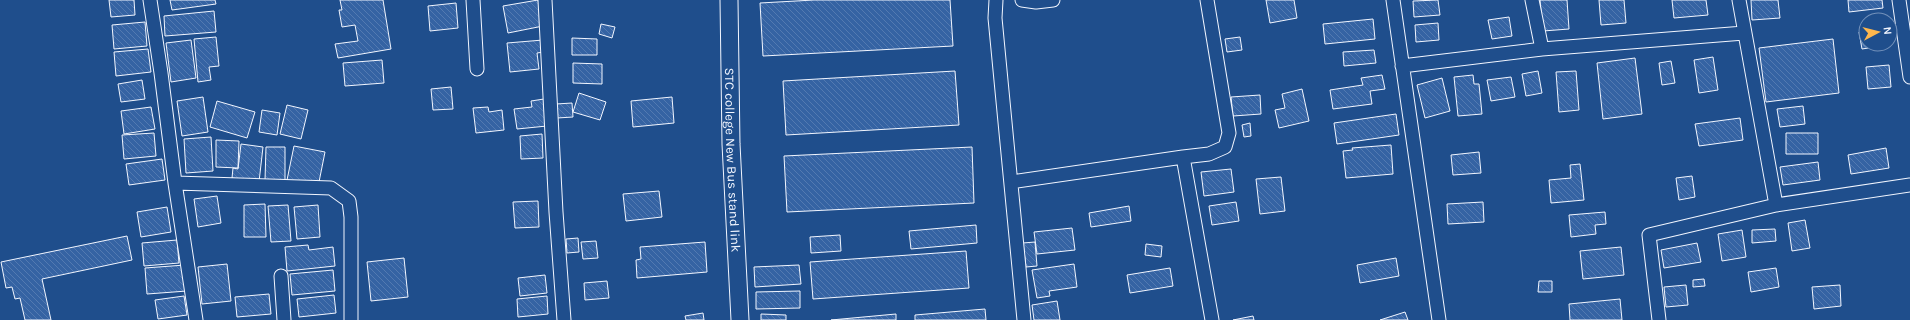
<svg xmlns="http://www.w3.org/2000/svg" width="1910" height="320" viewBox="0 0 1910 320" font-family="Karla,sans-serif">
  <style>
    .building { fill: url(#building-back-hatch); stroke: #f2f6ff }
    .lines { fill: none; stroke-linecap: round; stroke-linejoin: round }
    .minor-casing { stroke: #f2f6ff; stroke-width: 15 }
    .tertiary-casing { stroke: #f2f6ff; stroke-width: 19 }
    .minor { stroke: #1f4e8c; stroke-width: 13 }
    .tertiary { stroke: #1f4e8c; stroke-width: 17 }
    .labels { text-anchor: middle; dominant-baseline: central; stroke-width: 3; stroke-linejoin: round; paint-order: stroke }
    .street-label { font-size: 13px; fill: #f2f6ff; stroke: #1f4e8c }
  </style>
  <defs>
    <pattern id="building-back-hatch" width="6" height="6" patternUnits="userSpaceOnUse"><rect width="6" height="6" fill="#3563a3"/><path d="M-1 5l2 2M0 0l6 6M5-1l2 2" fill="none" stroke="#537ab1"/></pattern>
  </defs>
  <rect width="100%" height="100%" fill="#1f4e8c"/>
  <path class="building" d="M109,0H134L135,15L111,17Z
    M170,0H215L216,4L172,10Z
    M340,0H383L391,49L338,58L335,44L358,41L355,25L342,27L339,10H342Z
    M538,0L543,26L508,33L503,6Z
    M814,0H950L953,46L763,56L760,3Z
    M1266,0H1294L1297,18L1270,23Z
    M1438,0L1440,15L1414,17L1413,1Z
    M1540,0H1567L1569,29L1543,31Z
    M1599,0H1624L1626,23L1601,25Z
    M1672,0H1706L1708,15L1674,18Z
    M1751,0H1778L1780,18L1752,20Z
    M1848,0H1882L1883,8L1849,12Z
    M456,3L458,28L430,31L428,6Z
    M214,11L216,32L165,36L164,16Z
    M1509,17L1512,36L1492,39L1488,20Z
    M1373,19L1375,39L1325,44L1323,24Z
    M145,22L147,46L114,49L112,25Z
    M1438,23L1439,40L1416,42L1415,25Z
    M601,24L615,27L612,38L599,34Z
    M1866,31V44L1887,45L1862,49L1859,32Z
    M216,37L219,66L209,67L211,80L198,82L194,39Z
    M1240,37L1242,50L1227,52L1225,39Z
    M572,38L597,39V55H572Z
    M1833,39L1839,93L1766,102L1759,48Z
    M191,40L196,78L171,82L166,43Z
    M543,40L544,52L537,53L539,69L510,72L507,43Z
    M148,49L151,72L116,76L114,52Z
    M1374,50L1376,63L1344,66L1343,52Z
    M1713,57L1718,90L1699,93L1694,60Z
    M1635,58L1642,114L1603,119L1597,63Z
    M382,60L384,83L345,86L343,63Z
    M1671,61L1675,83L1662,85L1659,63Z
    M573,63L602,64V84L573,83Z
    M1889,65L1891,87L1868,89L1866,67Z
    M955,71L959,125L786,135L783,81Z
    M1538,71L1542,93L1526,96L1522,74Z
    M1576,71L1579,110L1559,112L1556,72Z
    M1382,75L1385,89L1370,91L1372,104L1333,109L1330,90L1363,85L1361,78Z
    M1473,75L1474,84H1479L1482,114L1458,116L1454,77Z
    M1511,77L1515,97L1491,101L1487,80Z
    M1442,78L1450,111L1425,118L1417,85Z
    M142,80L145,99L121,102L118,84Z
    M451,87L453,109L433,110L431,89Z
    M1302,89L1309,121L1279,128L1275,110L1285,108L1282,94Z
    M579,93L606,102L600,120L573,112Z
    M1260,95L1261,114L1233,116L1231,97Z
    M203,97L208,132L182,136L177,101Z
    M672,97L674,123L633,127L631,101Z
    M544,99L547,126L517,129L514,109L532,107L531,101Z
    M217,101L255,112L247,138L210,127Z
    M572,103L573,117L557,118L556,104Z
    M287,105L308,110L301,139L280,134Z
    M1803,106L1805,124L1780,127L1777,109Z
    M151,107L155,129L124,134L121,111Z
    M488,107L489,112L502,110L504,130L476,133L473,108Z
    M262,110L280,113L277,135L259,132Z
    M1396,114L1399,135L1337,144L1334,123Z
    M1740,118L1743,140L1699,146L1695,124Z
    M1250,123L1251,136L1244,137L1242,125Z
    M154,133L156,156L124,159L122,135Z
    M1786,133H1818V154H1786Z
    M542,134L543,158L521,159L520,136Z
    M211,137L213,171L186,173L184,139Z
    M216,140L239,141L238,168L216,167Z
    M241,144L263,147L259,182L232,178L233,168L238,169Z
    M1391,145L1393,174L1346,178L1343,151L1353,150L1352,148Z
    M294,146L325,152L318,187L287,180Z
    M266,147H285V181L265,180Z
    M972,147L974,203L787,212L784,156Z
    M1886,148L1889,168L1851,174L1848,155Z
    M1479,152L1481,173L1453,175L1451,155Z
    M162,159L165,180L129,185L126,164Z
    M1818,162L1820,180L1783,185L1780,167Z
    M1580,164L1584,200L1551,203L1549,180L1571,178L1570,165Z
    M1231,169L1234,192L1204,196L1201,172Z
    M1692,176L1695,197L1679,200L1676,178Z
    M1281,177L1285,211L1260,214L1256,179Z
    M659,191L662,217L626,221L623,194Z
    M217,196L221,223L198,227L194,199Z
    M538,201L539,227L515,228L513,202Z
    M1236,202L1239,221L1212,225L1209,206Z
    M1483,202L1484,222L1448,224L1447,204Z
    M265,204L266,237H244V205Z
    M288,205L291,241L271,242L268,206Z
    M318,205L320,237L297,239L294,207Z
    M1129,206L1131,221L1091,227L1089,213Z
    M167,207L171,232L141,237L137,212Z
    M1605,212L1606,224L1595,225L1596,234L1571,237L1569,215Z
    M1805,220L1810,248L1792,251L1788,223Z
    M976,225L977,243L911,249L909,231Z
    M1072,228L1075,250L1037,254L1034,232Z
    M1775,229L1776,241L1752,243V230Z
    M1742,230L1746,257L1722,261L1718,234Z
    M840,235L841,251L811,253L810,237Z
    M127,236L132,260L42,279L51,320H25L20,298L15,299L12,287L6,288L1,262Z
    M578,238L579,252L567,253L566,239Z
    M177,240L179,263L144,266L142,243Z
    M596,241L598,258L583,259L581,242Z
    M705,242L707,272L637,278L636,260L641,259L640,247Z
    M1035,242L1037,266L1026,267L1023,243Z
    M1697,243L1701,262L1664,268L1661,250Z
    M1146,244L1162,246L1161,257L1145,255Z
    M308,245L309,250L333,247L335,266L287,271L285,247Z
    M1621,247L1624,275L1583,279L1580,251Z
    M966,251L969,288L813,299L810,262Z
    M404,258L408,297L371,301L367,262Z
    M1396,258L1399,276L1360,283L1357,265Z
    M227,264L231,301L202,304L198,267Z
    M1074,264L1077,287L1049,291L1050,296L1037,298L1032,270Z
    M185,265L187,291L147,294L145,268Z
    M799,265L801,284L755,287L754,267Z
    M1170,268L1173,286L1130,293L1127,275Z
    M1776,268L1779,287L1751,292L1748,272Z
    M333,270L335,291L292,295L290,274Z
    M545,275L547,293L520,296L518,278Z
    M1704,279L1705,286L1693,287V280Z
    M607,281L609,298L585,300L584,283Z
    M1539,281H1552V292H1538Z
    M1686,285L1688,305L1666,307L1664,287Z
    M1840,285L1841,306L1814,309L1812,287Z
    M800,291V308L756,309V292Z
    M269,294L271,314L237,317L235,297Z
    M334,295L336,313L299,317L297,299Z
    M184,296L187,315L158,319L155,300Z
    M547,296L548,314L518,317L517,299Z
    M1620,299L1622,320H1570L1569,304Z
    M1057,301L1060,320H1034L1032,305Z
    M985,309L986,320H915V315Z
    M1405,312L1408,320H1380Z
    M703,313L704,320H686L685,316Z
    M761,314L786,315V320H761Z
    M896,314V320H831Z
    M1253,316L1254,320H1233Z"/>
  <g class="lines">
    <g class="minor-casing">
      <path id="minor" d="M150,0L161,73L175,183L196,320
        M473,0L477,69
        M545,0L556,212L564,320
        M996,0L995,18L1024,320
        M1022,0L1036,2L1053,0
        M1207,0L1229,133L1225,147L1209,154L1183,157L1212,320
        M1393,0L1439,320
        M1532,0L1542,49
        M1739,0L1776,205
        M1899,0L1910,77
        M1402,66L1542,49L1744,33
        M1011,182L1183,157
        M175,183L331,188L349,201L351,217V320
        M281,276L284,320
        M1659,320L1649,235L1776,205L1910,185"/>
    </g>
    <g class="tertiary-casing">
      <g id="tertiary">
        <path id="s1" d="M729,0L731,144L740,320"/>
      </g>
    </g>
    <use href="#minor" class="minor"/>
    <use href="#tertiary" class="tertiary"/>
  </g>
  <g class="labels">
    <g class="street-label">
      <text stroke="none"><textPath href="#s1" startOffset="160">STC college New Bus stand link</textPath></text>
    </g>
  </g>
  <g transform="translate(1878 32) rotate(83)"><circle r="19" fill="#1f4e8c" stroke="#7391ba"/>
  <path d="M0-3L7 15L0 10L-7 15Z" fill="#ffb74d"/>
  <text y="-6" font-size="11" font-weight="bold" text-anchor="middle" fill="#f2f6ff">N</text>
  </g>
</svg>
